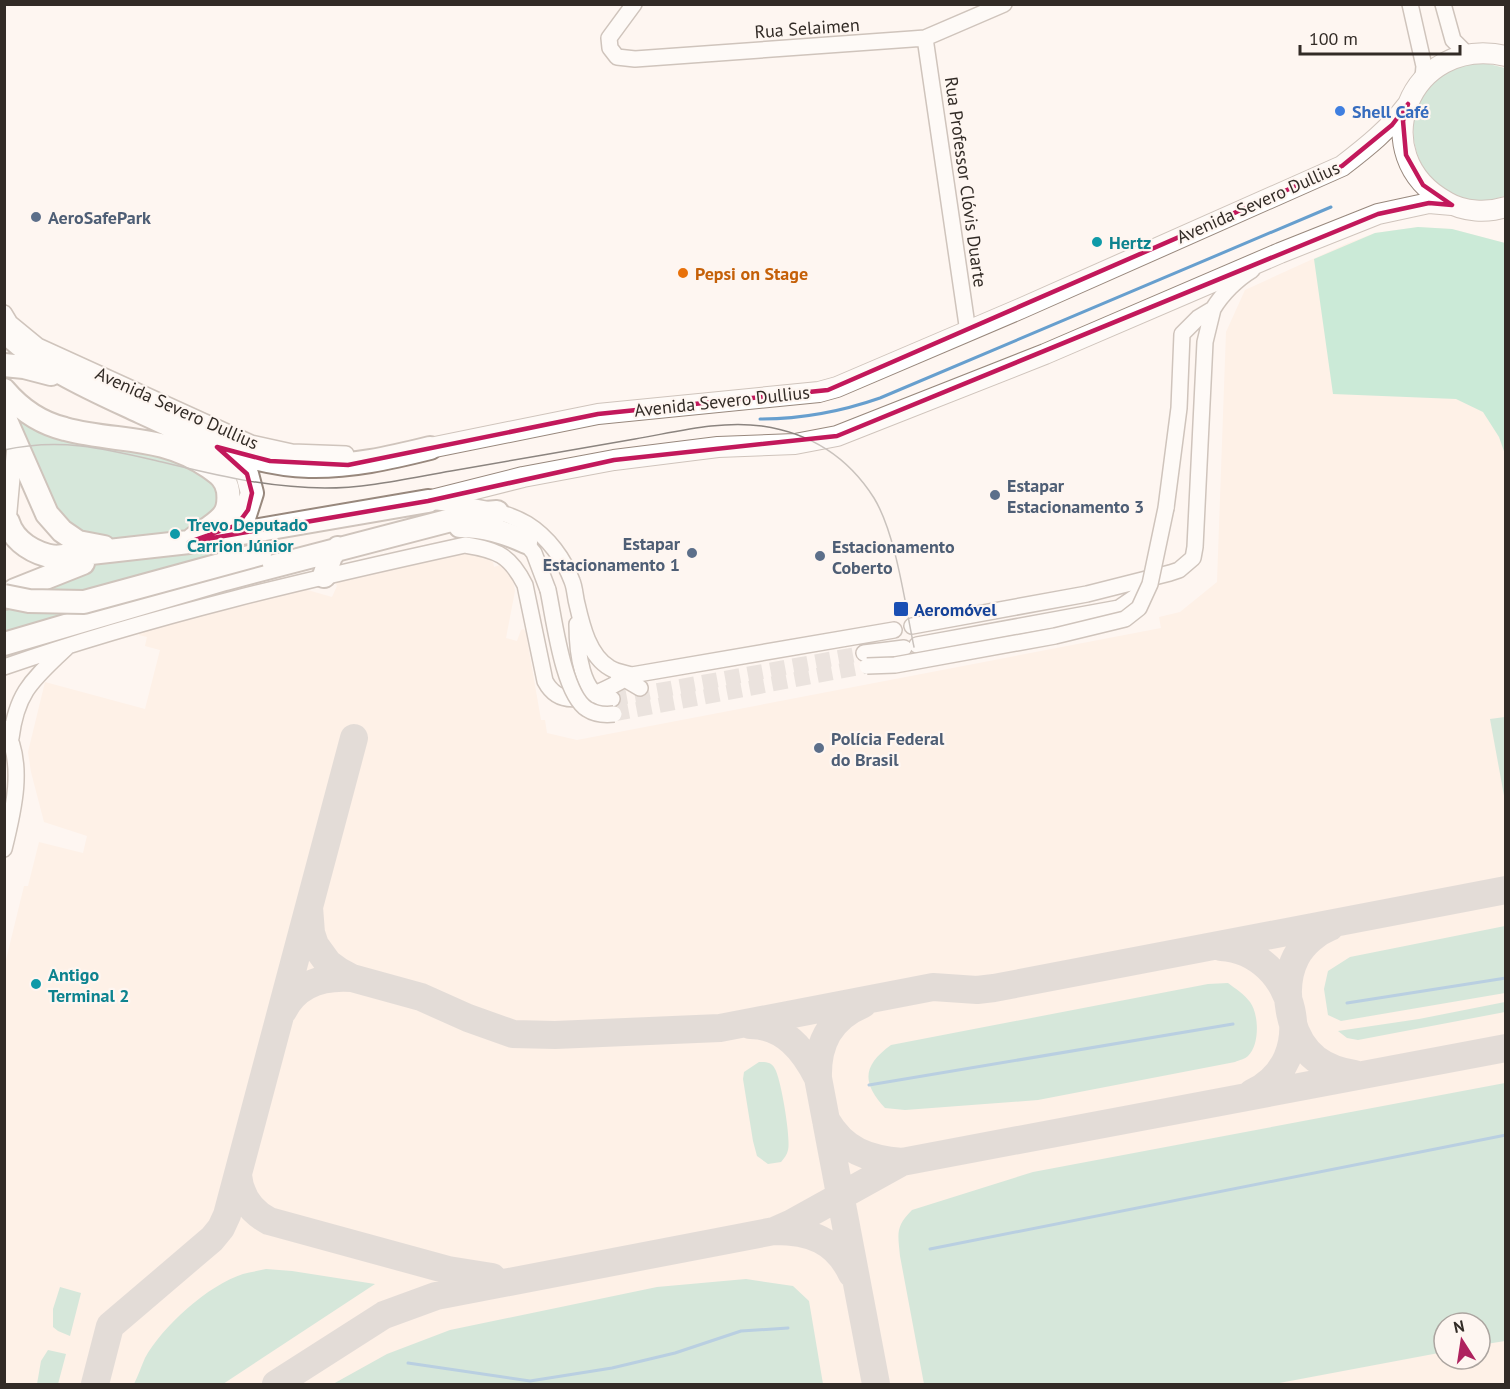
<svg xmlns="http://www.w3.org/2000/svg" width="1510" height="1389" viewBox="0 0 1510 1389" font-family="'PT Sans',sans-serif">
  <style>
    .built { fill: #feeadc; fill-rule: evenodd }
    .green { fill: #a6d5bf }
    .forest { fill: #8edbb9 }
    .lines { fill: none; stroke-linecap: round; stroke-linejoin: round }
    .stream { stroke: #679fce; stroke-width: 3 }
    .taxiway { stroke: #c4bdb8; stroke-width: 28 }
    .minor-tunnel { stroke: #d5cdc8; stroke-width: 15; stroke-dasharray: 15 8; stroke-linecap: butt }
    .minor-casing { stroke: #98887d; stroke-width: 18 }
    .major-casing { stroke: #98887d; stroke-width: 22 }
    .highway-casing { stroke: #98887d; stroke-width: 26 }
    .minor { stroke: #fff; stroke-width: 15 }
    .major { stroke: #fff; stroke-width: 20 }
    .highway { stroke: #fff; stroke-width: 22 }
    .tram { stroke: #8b847f; stroke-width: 1.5 }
    .minor-bridge-casing { stroke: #98887d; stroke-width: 18; stroke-linecap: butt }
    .highway-bridge-casing { stroke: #98887d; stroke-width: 26; stroke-linecap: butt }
    .minor-bridge { stroke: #fff; stroke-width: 15 }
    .highway-bridge { stroke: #fff; stroke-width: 22 }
    .marked { fill: none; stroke: #c2185b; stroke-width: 4.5; stroke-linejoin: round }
    .shop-dot { fill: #3f7fe0; stroke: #fef6f1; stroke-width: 2 }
    .service-dot { fill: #5c6f8a; stroke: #fef6f1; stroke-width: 2 }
    .culture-dot { fill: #0f9aa8; stroke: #fef6f1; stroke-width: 2 }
    .food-dot { fill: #e8710a; stroke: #fef6f1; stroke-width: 2 }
    .transit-dot { fill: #1a4fb4; stroke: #fef6f1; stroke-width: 2 }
    .labels { text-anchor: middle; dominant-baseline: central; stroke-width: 4.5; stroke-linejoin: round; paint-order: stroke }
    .street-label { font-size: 18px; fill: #322b26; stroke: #fef6f1 }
    .shop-label { font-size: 18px; font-weight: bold; fill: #366cbe; stroke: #fef6f1; text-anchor: start }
    .service-label { font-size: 18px; font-weight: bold; fill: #4e5e75; stroke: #fef6f1; text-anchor: start }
    .culture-label { font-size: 18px; font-weight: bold; fill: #0d838f; stroke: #fef6f1; text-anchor: start }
    .food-label { font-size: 18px; font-weight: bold; fill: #c56008; stroke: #fef6f1; text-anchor: start }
    .transit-label { font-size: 18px; font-weight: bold; fill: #164399; stroke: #fef6f1; text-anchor: start }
  </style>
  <rect width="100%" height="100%" fill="#fef6f1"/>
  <path class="built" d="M1418,227L1452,229L1505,243V1384H5V964L24,886H28L39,842L83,853L87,836L44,822L31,772L28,752L45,682L145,709L160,650L145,646L147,637L139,635L140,630L304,589L332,597L337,586L335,582L471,552L482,555L493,562L494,567L500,565L512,573L515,591L506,638L517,641L521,630L524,629L526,633L541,720H545L547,733L577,740L1161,628L1159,617L1180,612L1217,582L1226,332L1245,290L1348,243L1375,233ZM1444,1323H1480V1359H1444Z"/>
  <path class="green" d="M1485,63L1505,68V196C1500,197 1493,200 1488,200C1406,208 1383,87 1462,65C1469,64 1478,64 1485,63Z
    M5,407L150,446L210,475L221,497L217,515L185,537L104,543L67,528Z
    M255,538L261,558L5,636L4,605L91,565Z
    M1505,717H1506L1505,801L1490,719Z
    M1505,926V993L1341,1021L1328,1015L1324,989L1328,971L1350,957Z
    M1228,983C1236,989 1244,994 1250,1002C1259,1014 1260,1045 1248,1056C1245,1059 1239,1060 1235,1062L1038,1100L905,1110L885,1108C862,1083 862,1066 891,1045L1208,984Z
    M1505,1002V1012L1358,1040L1347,1038L1338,1031L1419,1019Z
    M759,1062C766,1062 772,1062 775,1069C781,1079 791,1139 788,1150C787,1155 784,1158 781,1162L768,1164L757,1156L753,1141L743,1079L744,1072Z
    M1505,1083V1341L1480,1345V1323H1444V1352L1274,1384H924L900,1256C898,1234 895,1227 912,1210L1033,1172Z
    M266,1269L292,1271L375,1284L223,1384H134C138,1376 141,1367 145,1358C162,1327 208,1285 243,1274C250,1272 258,1271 266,1269Z
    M746,1279L793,1286L809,1301L823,1384H333L387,1354L450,1330L657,1287Z
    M60,1287L81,1293L70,1336L58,1331L53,1327V1309Z
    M48,1350L66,1354L58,1384H37L41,1361Z"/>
  <path class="forest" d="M1418,227L1452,229L1505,243V454L1499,437L1483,412L1456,399L1333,394L1314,259L1375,233Z"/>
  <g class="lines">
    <path class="stream" d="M760,419C802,419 840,412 880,398L1331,207
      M1347,1003L1506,978
      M869,1085L1233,1024
      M930,1249L1506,1135
      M408,1363L530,1381L612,1368L675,1353L741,1331L788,1328"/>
    <path class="taxiway" d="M309,907L311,933L315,945L328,963L339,971L352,978L421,997L468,1018L513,1034L555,1035L720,1028L933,987L977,990L994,988L1506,890
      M1330,927C1317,932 1303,944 1296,957C1280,988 1289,1038 1316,1059C1328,1068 1341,1072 1355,1074
      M1221,947C1297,952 1322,1061 1252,1093
      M863,1004C830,1018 817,1043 818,1078L876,1384
      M283,1011C296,984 324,976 352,978
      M750,1025C784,1025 804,1050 818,1078
      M826,1120C844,1151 868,1159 902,1162
      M238,1175C240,1196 250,1211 269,1221L448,1270L492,1277
      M775,1231C810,1231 836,1240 852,1274
      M95,1384L110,1326L212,1239L221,1228L227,1215L354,738
      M276,1384L384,1315L436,1296L774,1231L792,1223L902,1162L1506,1048"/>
    <path class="minor-tunnel" d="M612,699L864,653
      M614,714L867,666"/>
    <g class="minor-casing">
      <path id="minor" d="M634,4L609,38L610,48L617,57L635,59L912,39L925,38L1004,4
        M1410,4L1424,66L1423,78
        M1443,4L1453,40L1467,54
        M925,38L968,332
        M4,313L10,323L38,346L251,443L292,452L346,454
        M437,502C466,505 502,509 527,524C548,537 564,559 572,581C575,588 575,597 577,604C582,626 589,656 610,668C616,672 625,673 632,675L894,630
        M1166,508L1179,408L1182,334L1198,318L1213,309
        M5,528L8,522L15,445
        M520,536L534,553L548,590
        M577,624C577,646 580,702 612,699
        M912,626L1087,594L1170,573L1179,570L1193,558L1195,547L1205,342L1213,309C1222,294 1237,279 1252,270
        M917,645L1119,608L1141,593
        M864,653L904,648
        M4,667C154,615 310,579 465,545C497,550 510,555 525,585L545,681C564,717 606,689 632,675
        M618,675L640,688
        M4,728C26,761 13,813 4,849
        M11,738C17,690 34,679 67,647"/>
    </g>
    <g class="major-casing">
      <path id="major" d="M1506,56C1409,34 1362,156 1447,202C1464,212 1487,213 1506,207
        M430,448L598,414L819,392L837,387L1022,308L1342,166C1368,146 1388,130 1408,104
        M428,501L523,477L614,460L718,447L795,444L837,436L1045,354L1280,253L1378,214L1429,203L1452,205"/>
    </g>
    <g class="highway-casing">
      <path id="highway" d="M4,331C44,369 92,389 141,412C196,437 246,464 309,466C350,467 390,458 430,448
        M4,365L24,367L51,374
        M4,390C21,410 40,423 65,429C117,443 161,434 209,467C219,474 226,479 228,491C229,500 229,510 222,517C214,526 202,532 193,539
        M4,416L47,514L62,531L78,542L104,547
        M8,522C14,542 35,554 55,557L189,542L428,501
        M460,526C485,526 504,532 526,542
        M219,531L237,525L244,518L252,493L247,474L220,450
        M324,576L331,556L338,548
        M4,598L15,590L83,563
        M4,644L225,579L474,514L497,512"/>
    </g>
    <use href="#minor" class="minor"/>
    <use href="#major" class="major"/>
    <use href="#highway" class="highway"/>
    <path class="tram" d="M4,450C61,437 107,449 162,462C215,475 269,488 325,488C367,488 410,478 451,471C512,460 574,450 635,439C676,432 720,420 762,426C810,433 848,457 874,498C896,534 905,604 914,647"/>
    <g class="minor-bridge-casing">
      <path id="minor-bridge" d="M548,590C554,618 563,694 587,709C596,715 605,715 614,714
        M867,666L895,665L1055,636L1125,619L1139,608L1150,584L1166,508"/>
    </g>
    <g class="highway-bridge-casing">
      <path id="highway-bridge" d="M4,596L29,601L84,602L260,554"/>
    </g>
    <use href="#minor-bridge" class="minor-bridge"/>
    <use href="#highway-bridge" class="highway-bridge"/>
  </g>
  <path d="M0 0H1510V1389H0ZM1408,104L1403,121L1406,155L1423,185L1452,205L1429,203L1378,214L837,436L614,460L428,501L189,542L237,525L248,510L252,493L247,474L217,447L270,461L348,465L598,414L828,390L1342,166L1392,125Z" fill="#fef6f1" fill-opacity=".55" fill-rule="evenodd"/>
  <path class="marked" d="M1408,104L1403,121L1406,155L1423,185L1452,205L1429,203L1378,214L837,436L614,460L428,501L189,542L237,525L248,510L252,493L247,474L217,447L270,461L348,465L598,414L828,390L1342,166L1392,125Z"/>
  <circle class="shop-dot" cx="1340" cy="111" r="6"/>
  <g class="service-dot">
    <circle cx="36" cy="217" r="6"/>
    <circle cx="995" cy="495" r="6"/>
    <circle cx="692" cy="553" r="6"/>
    <circle cx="820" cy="556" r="6"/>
    <circle cx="819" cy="748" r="6"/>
  </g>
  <g class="culture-dot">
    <circle cx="1097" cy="242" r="6"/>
    <circle cx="175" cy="534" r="6"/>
    <circle cx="36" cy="984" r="6"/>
  </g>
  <circle class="food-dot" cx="683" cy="273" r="6"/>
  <rect class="transit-dot" x="893" y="601" width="16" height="16" rx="3"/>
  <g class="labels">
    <g class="street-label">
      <text transform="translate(807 28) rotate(-4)">Rua Selaimen</text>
      <text transform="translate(966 182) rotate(82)">Rua Professor Clóvis Duarte</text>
      <text transform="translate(1258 202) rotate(-24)">Avenida Severo Dullius</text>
      <text transform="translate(722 401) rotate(-6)">Avenida Severo Dullius</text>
      <text transform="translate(177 408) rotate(24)">Avenida Severo Dullius</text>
    </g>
    <g class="shop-label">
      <text x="1352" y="111">Shell Café</text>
    </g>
    <g class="service-label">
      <text x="48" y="217">AeroSafePark</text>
      <text x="1007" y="485">Estapar<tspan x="1007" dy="21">Estacionamento 3</tspan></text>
      <text x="680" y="543" text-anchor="end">Estapar<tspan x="680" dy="21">Estacionamento 1</tspan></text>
      <text x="832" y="546">Estacionamento<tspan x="832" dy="21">Coberto</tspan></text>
      <text x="831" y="738">Polícia Federal<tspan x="831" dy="21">do Brasil</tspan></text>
    </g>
    <g class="culture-label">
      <text x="1109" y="242">Hertz</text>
      <text x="187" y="524">Trevo Deputado<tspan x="187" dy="21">Carrion Júnior</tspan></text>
      <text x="48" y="974">Antigo<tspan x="48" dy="21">Terminal 2</tspan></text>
    </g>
    <g class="food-label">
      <text x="695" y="273">Pepsi on Stage</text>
    </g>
    <g class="transit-label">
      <text x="914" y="609">Aeromóvel</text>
    </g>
  </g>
  <rect width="1510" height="1389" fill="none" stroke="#322b26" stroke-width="12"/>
  <g transform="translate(1462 1341) rotate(348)"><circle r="28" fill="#fef6f1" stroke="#aca5a0" stroke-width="1.5"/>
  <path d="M0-4.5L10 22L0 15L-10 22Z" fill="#ae225e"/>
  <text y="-9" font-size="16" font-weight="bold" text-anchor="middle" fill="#322b26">N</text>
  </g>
  <path d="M1300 45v9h160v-9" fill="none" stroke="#322b26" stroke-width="3"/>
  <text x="1309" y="45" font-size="18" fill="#322b26" stroke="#fef6f1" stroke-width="4.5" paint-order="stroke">100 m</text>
</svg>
